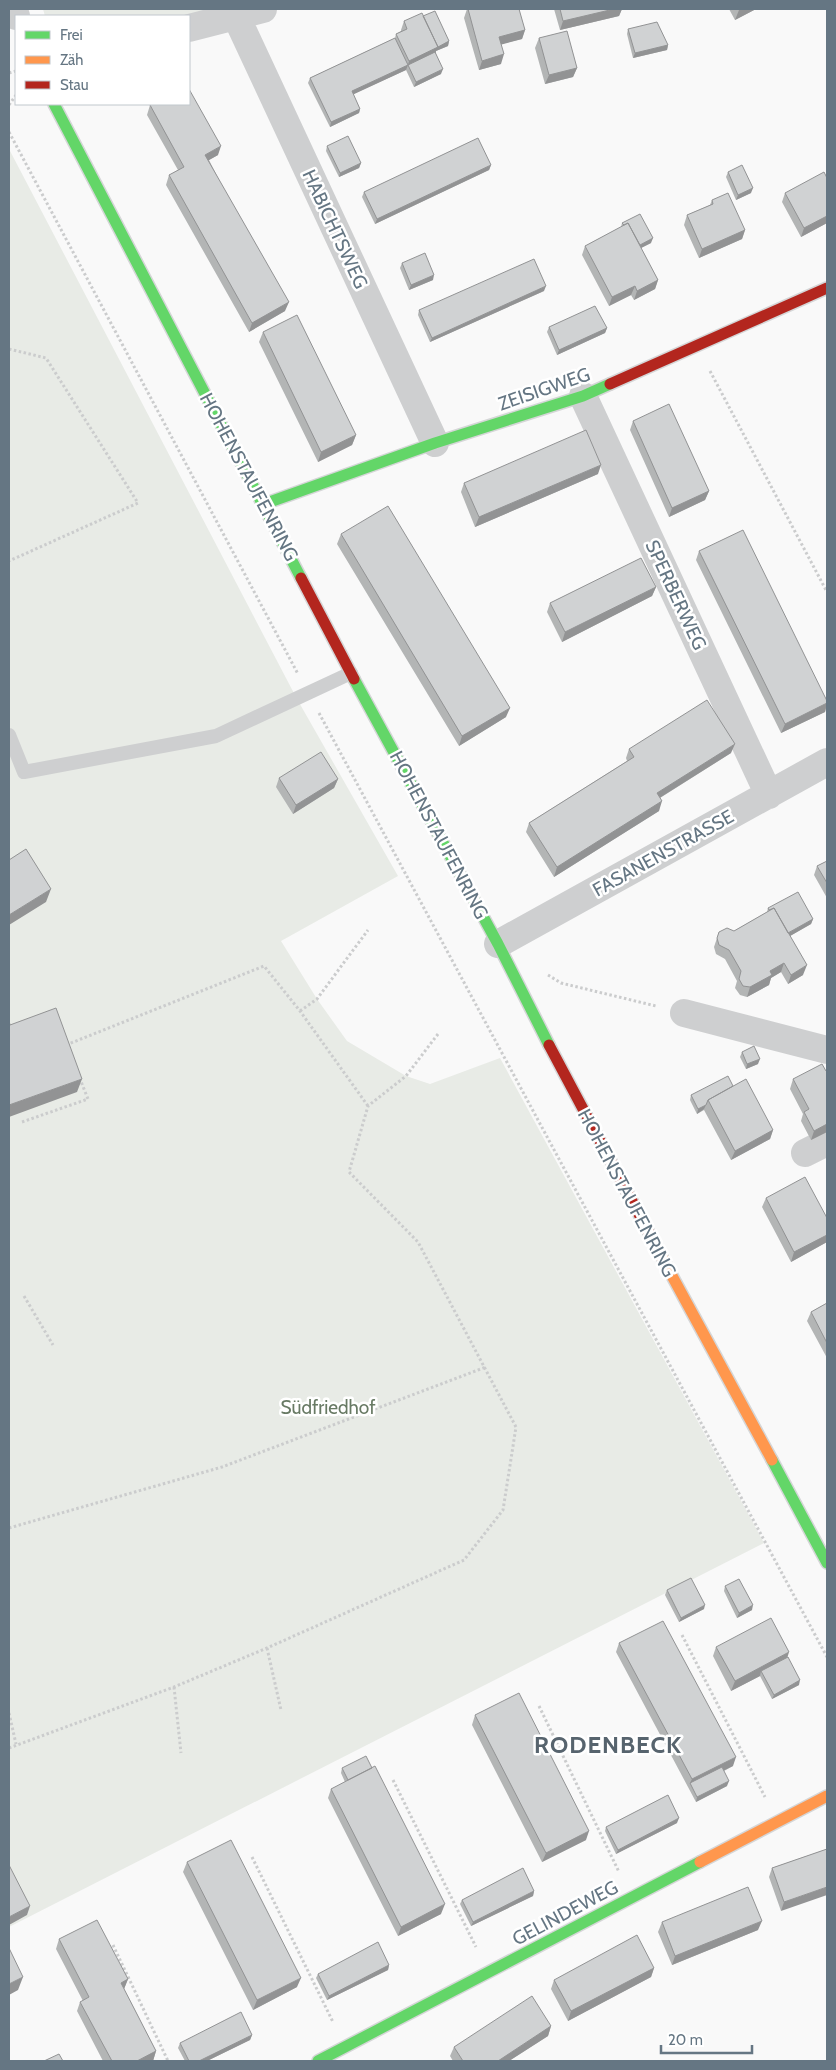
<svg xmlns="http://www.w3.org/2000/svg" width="836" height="2070" viewBox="0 0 836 2070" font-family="Cabin,sans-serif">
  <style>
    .green { fill: #e8ebe6 }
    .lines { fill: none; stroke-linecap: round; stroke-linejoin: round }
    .fast-casing { stroke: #d5d6d7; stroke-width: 14 }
    .slow-casing { stroke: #d5d6d7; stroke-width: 14 }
    .jam-casing { stroke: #d5d6d7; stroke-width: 14 }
    .path { stroke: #cbcccd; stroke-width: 3; stroke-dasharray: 2.5 2.5; stroke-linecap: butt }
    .lane { stroke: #cecfd0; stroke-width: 14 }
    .street { stroke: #cecfd0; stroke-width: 28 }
    .fast { stroke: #63d668; stroke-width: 11 }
    .slow { stroke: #ff974d; stroke-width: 11 }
    .jam { stroke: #b3261e; stroke-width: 11 }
    .wall { fill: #b3b5b5 }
    .shaded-wall { fill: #929394 }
    .building { fill: #d0d2d3; stroke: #929394 }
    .labels { text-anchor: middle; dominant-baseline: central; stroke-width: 5; stroke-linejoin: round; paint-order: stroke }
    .street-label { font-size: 19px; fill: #657683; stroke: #fff }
    .park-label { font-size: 19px; fill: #687a64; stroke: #fff }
    .district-label { font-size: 24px; font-weight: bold; letter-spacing: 1px; fill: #57646e; stroke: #fff }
  </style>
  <rect width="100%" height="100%" fill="#f9f9f9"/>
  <path class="green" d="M43,9H242L189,16H45Z
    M9,149L297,699L398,876L281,941L317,999L347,1041L406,1076L430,1084L500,1058L764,1543L9,1927Z"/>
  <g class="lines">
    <g class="fast-casing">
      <path id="fast" d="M54,104L301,578
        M264,504L435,443L583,396L610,384
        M354,679L498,944L549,1045
        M772,1460L827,1563
        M318,2061L700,1862"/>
    </g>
    <g class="slow-casing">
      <path id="slow" d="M658,1250L772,1460
        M700,1862L827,1796"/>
    </g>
    <g class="jam-casing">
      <path id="jam" d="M610,384L827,288
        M301,578L354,679
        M549,1045L658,1250"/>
    </g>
    <path class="path" d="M9,73L16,71
      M9,105L16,95
      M9,132L298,674
      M9,349L46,358L138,503L9,561
      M710,371L827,592
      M319,713L827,1657
      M548,975L561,983L656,1006
      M300,1011L317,999L368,930
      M66,1045L264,966L300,1011L368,1106
      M22,1122L88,1099L80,1079
      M24,1296L53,1345
      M9,1528L222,1467L486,1367
      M682,1635L765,1797
      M267,1648L281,1710
      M174,1687L181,1753
      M539,1706L619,1872
      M9,1713L16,1744
      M9,1748L174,1687L267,1648L464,1560L503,1510L516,1427L418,1242L349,1172L368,1106L406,1076L438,1034
      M393,1780L476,1947
      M252,1857L333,2022
      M113,1945L168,2061"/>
    <path class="lane" d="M9,735L24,772L216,736L351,673"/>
    <path class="street" d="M13,9L16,16
      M236,16L435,443
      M189,28L263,9
      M583,396L769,795
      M498,944L827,762
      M684,1013L827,1050
      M805,1153L827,1142"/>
    <use href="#fast" class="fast"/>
    <use href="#slow" class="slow"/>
    <use href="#jam" class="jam"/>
  </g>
  <path class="wall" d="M467,9L525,30L522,39L501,44V64L479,70L464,18Z
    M554,9H622L619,16L560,30Z
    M729,9H756L735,20Z
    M423,16L449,41L448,46L436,51V54L441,74L414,87L406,70L353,94L360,109L359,113L330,127L308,83L310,78L395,38L396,34L401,31V30L404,21Z
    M628,29L668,45L667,50L633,58L627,34Z
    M539,38L577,68L573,77L545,84L535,48Z
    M150,105L218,155L209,160L285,311L249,332L166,185L169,175L178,170L147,115Z
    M327,146L361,163L359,168L339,177L326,151Z
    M491,165L489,170L375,224L362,197L364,192Z
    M728,172L751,193L736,200L726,177Z
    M827,178V223L801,237L782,202L785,193Z
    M712,200L745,230L742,239L699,258L684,225L687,215L710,205Z
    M622,223L651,243L641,248L658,280L655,289L634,300L631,295L609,306L582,255L585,246L621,227Z
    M402,263L433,280L409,290L400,268Z
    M544,291L430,342L418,315L419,310Z
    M549,327L607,328L605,333L557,355L547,332Z
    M263,332L356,435L352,445L318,462L259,342Z
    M633,421L709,491L705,500L669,517L630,430Z
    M598,474L475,527L461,492L464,483Z
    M341,534L506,717L459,746L337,544Z
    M699,551L827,701V705L825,712L781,733L696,560Z
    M656,587L652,596L562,642L547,612L550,603Z
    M629,749L731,753L660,798L659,811L554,877L526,832L529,823L627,761L626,758Z
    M279,778L338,779L334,788L293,814L276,787Z
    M827,861V898L814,875L817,866Z
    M768,908L813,919L811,924L790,936L803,975L788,984L781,972L771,978L769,985L747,997L740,995L735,988L737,981L725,959L716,954L714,947L719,932L734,931L767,912Z
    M742,1052L758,1064L746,1069L740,1057Z
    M826,1071L827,1132L811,1140L801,1121L803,1114L790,1089L793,1079Z
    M733,1086L773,1130L770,1139L731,1160L704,1110L697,1114L690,1100L691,1095Z
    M766,1198L827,1218V1242L791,1262L762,1207Z
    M827,1303V1358L807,1321L811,1312Z
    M725,1586L752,1610L737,1618L724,1591Z
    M667,1590L704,1609L679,1622L665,1595Z
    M619,1643L733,1766L724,1771L727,1786L696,1802L616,1652Z
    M716,1647L788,1657L799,1685L772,1699L760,1676L731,1691L713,1656Z
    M475,1715L586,1840L542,1862L472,1725Z
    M342,1768L441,1914L398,1936L328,1798L331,1789L345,1782L341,1773Z
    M677,1823L616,1854L605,1831L606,1827Z
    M827,1849L781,1911L769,1877L772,1868Z
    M187,1862L297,1987L253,2010L183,1872Z
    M534,1891L533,1896L471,1926L460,1904L462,1900Z
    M662,1922L758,1930L672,1965L658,1932Z
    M59,1939L128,1979L124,1989L156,2051L153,2061H103L77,2011L80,2002L83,2001L56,1949Z
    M389,1965L388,1970L327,2000L316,1978L318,1974Z
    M654,1968L651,1977L568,2021L551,1989L554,1980Z
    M551,2026L548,2036L509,2061H453L450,2056L454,2047Z
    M252,2035L250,2040L207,2061H185L178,2048L180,2043Z"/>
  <path class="shaded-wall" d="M614,9H622L619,16L560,30L563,21Z
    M742,9H756L735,20L739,10Z
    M525,30L522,39L496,46L499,37Z
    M449,41L448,46L436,51L435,56L408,65L409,61Z
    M668,45L667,50L633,58L635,53Z
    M504,54L501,64L479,70L482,61Z
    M408,65L406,70L350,96L352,91Z
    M577,68L573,77L545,84L549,75Z
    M443,69L441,74L414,87L416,82Z
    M360,109L359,113L330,127L331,122Z
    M221,146L218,155L202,164L205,155Z
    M361,163L359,168L339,177L340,173Z
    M491,165L489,170L375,224L377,219Z
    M753,188L751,193L736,200L738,195Z
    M827,216V223L801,237L804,228Z
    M745,230L742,239L699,258L702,249Z
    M653,238L651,243L635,251L636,247Z
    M434,275L433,280L409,290L411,285Z
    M658,280L655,289L634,300L637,291Z
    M546,286L544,291L430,342L432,338Z
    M635,286L631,295L609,306L612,297Z
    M289,302L285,311L249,332L252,323Z
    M607,328L605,333L557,355L559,350Z
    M356,435L352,445L318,462L321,452Z
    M601,465L598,474L475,527L479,517Z
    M709,491L705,500L669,517L672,508Z
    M656,587L652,596L562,642L565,632Z
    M827,703L825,712L781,733L785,724Z
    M510,708L506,717L459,746L462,736Z
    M735,744L731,753L653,802L657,793Z
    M338,779L334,788L293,814L296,805Z
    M662,801L659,811L554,877L557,867Z
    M51,889L46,902L9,925V915Z
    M813,919L811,924L783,940L785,935Z
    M784,963L781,972L771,978L769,985L747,997L750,987L770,971Z
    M807,965L803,975L788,984L791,975Z
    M760,1059L758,1064L746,1069L747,1064Z
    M82,1079L77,1092L9,1117V1105Z
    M706,1105L704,1109L697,1114L698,1109Z
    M827,1124V1132L811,1140L814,1131Z
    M773,1130L770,1139L731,1160L735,1151Z
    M827,1235V1242L791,1262L794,1252Z
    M705,1605L704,1609L679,1622L681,1618Z
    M753,1605L752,1610L737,1618L739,1613Z
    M789,1652L786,1662L761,1671L760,1676L731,1691L735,1681Z
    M800,1680L799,1685L772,1699L774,1695Z
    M736,1757L733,1766L692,1786L690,1783L692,1779Z
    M729,1781L727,1786L696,1802L697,1797Z
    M679,1818L677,1823L616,1854L618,1850Z
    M589,1831L586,1840L542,1862L546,1853Z
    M827,1887V1895L781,1911L784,1902Z
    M534,1891L533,1896L471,1926L473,1922Z
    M445,1904L441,1914L398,1936L401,1927Z
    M30,1906L27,1915L9,1925V1917Z
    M762,1921L758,1930L672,1965L675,1956Z
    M389,1965L388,1970L327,2000L329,1996Z
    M654,1968L651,1977L568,2021L571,2011Z
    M23,1977L18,1990L9,1995V1984Z
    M301,1978L297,1987L253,2010L257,2000Z
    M128,1979L124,1989L118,1992L121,1983Z
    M551,2026L548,2036L509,2061H498Z
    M252,2035L250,2040L207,2061H199Z
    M156,2051L153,2061H137Z"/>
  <path class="building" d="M468,9H519L525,30L499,37L504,54L482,61Z
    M560,9H614L563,21Z
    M435,11L449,41L438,47L423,16Z
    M422,13L438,47L409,61L396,34L407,29L404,21Z
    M657,22L668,45L635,53L628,29Z
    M567,31L577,68L549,75L539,38Z
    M395,38L408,65L352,91L360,109L331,122L310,78Z
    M435,52L443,69L416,82L408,65Z
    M189,89L221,146L205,155L289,302L252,323L169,175L184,167L150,105L153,104H189Z
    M348,136L361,163L340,173L327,146Z
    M478,138L491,165L377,219L364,192Z
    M742,165L753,188L738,195L728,172Z
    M824,172L827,178V216L804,228L785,193Z
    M728,193L745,230L702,249L687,215L713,204L712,200Z
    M640,214L653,238L640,245L628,223L624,225L622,223Z
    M628,223L658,280L637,291L635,286L612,297L585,246Z
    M425,253L434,275L411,285L402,263Z
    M534,259L546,286L432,338L419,310Z
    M595,306L607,328L559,350L549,327Z
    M297,315L356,435L321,452L263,332Z
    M669,404L709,491L672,508L633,421Z
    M586,430L601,465L479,517L464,483Z
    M388,506L510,708L462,736L341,534Z
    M743,530L827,701V703L785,724L699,551Z
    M641,558L656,587L565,632L550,603Z
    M707,700L735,744L657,793L662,801L557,867L529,823L634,757L629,749Z
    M321,752L338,779L296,805L279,778Z
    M26,849L51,889L9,915V860Z
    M827,861V883L817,866Z
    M798,892L813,919L788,933L774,908L769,910L768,908Z
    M774,908L807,965L791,975L784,963L770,971L772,975L750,987L743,986L739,979L741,971L729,950L719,945L717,938L719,932L727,928L734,931Z
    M56,1008L82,1079L9,1105V1020L10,1025Z
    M754,1046L760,1059L747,1064L742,1052Z
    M822,1064L826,1071H827V1124L814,1131L804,1112L809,1109L793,1079Z
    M728,1076L733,1086L708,1100L706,1105L698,1109L691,1095Z
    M746,1079L773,1130L735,1151L708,1100Z
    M805,1177L827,1218V1235L794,1252L766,1198Z
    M827,1303V1343L811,1312Z
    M691,1578L705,1605L681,1618L667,1590Z
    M739,1579L753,1605L739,1613L725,1586Z
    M771,1618L789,1652L735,1681L716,1647Z
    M663,1621L736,1757L692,1779L619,1643Z
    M788,1657L800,1680L774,1695L761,1671Z
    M519,1693L589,1831L546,1853L475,1715Z
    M366,1756L372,1768L348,1780L342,1768Z
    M375,1766L445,1904L401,1927L331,1789Z
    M722,1767L729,1781L697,1797L690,1783Z
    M668,1795L679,1818L618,1850L606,1827Z
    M231,1840L301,1978L257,2000L187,1862Z
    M827,1849V1887L784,1902L772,1868Z
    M9,1865L30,1906L9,1917Z
    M523,1868L534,1891L473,1922L462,1900Z
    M748,1887L762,1921L675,1956L662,1922Z
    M97,1920L128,1979L121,1983L156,2051L137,2061H112L80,2002L89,1997L59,1939Z
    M637,1935L654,1968L571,2011L554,1980Z
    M378,1942L389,1965L329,1996L318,1974Z
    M9,1948L23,1977L9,1984Z
    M532,1996L551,2026L498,2061H463L454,2047Z
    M241,2012L252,2035L199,2061H189L180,2043Z
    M59,2054L63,2061H44Z"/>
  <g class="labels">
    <g class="street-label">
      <text transform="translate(335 229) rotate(65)">HABICHTSWEG</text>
      <text transform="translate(544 389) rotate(-19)">ZEISIGWEG</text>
      <text transform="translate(249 477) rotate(62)">HOHENSTAUFENRING</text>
      <text transform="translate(676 595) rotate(65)">SPERBERWEG</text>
      <text transform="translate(439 835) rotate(62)">HOHENSTAUFENRING</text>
      <text transform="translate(663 853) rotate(-29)">FASANENSTRASSE</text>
      <text transform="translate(627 1193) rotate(62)">HOHENSTAUFENRING</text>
      <text transform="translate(565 1913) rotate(-28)">GELINDEWEG</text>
    </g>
    <g class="park-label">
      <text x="328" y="1407">Südfriedhof</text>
    </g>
    <g class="district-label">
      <text x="608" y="1744">RODENBECK</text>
    </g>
  </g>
  <rect width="836" height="2070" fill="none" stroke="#657683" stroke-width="20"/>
  <rect x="15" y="15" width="175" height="90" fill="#ffffff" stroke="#c1c8cd"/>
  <rect x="25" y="31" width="25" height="8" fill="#63d668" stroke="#c1c8cd"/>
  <text x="60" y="40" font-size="15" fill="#657683">Frei</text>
  <rect x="25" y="56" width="25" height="8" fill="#ff974d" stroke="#c1c8cd"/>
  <text x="60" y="65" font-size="15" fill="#657683">Zäh</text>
  <rect x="25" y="81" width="25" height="8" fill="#b3261e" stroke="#c1c8cd"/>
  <text x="60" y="90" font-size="15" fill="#657683">Stau</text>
  <path d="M661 2045v8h91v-8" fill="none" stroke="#657683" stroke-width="2.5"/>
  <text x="668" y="2045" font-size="15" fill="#657683" stroke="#ffffff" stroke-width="4" paint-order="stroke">20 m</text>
</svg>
